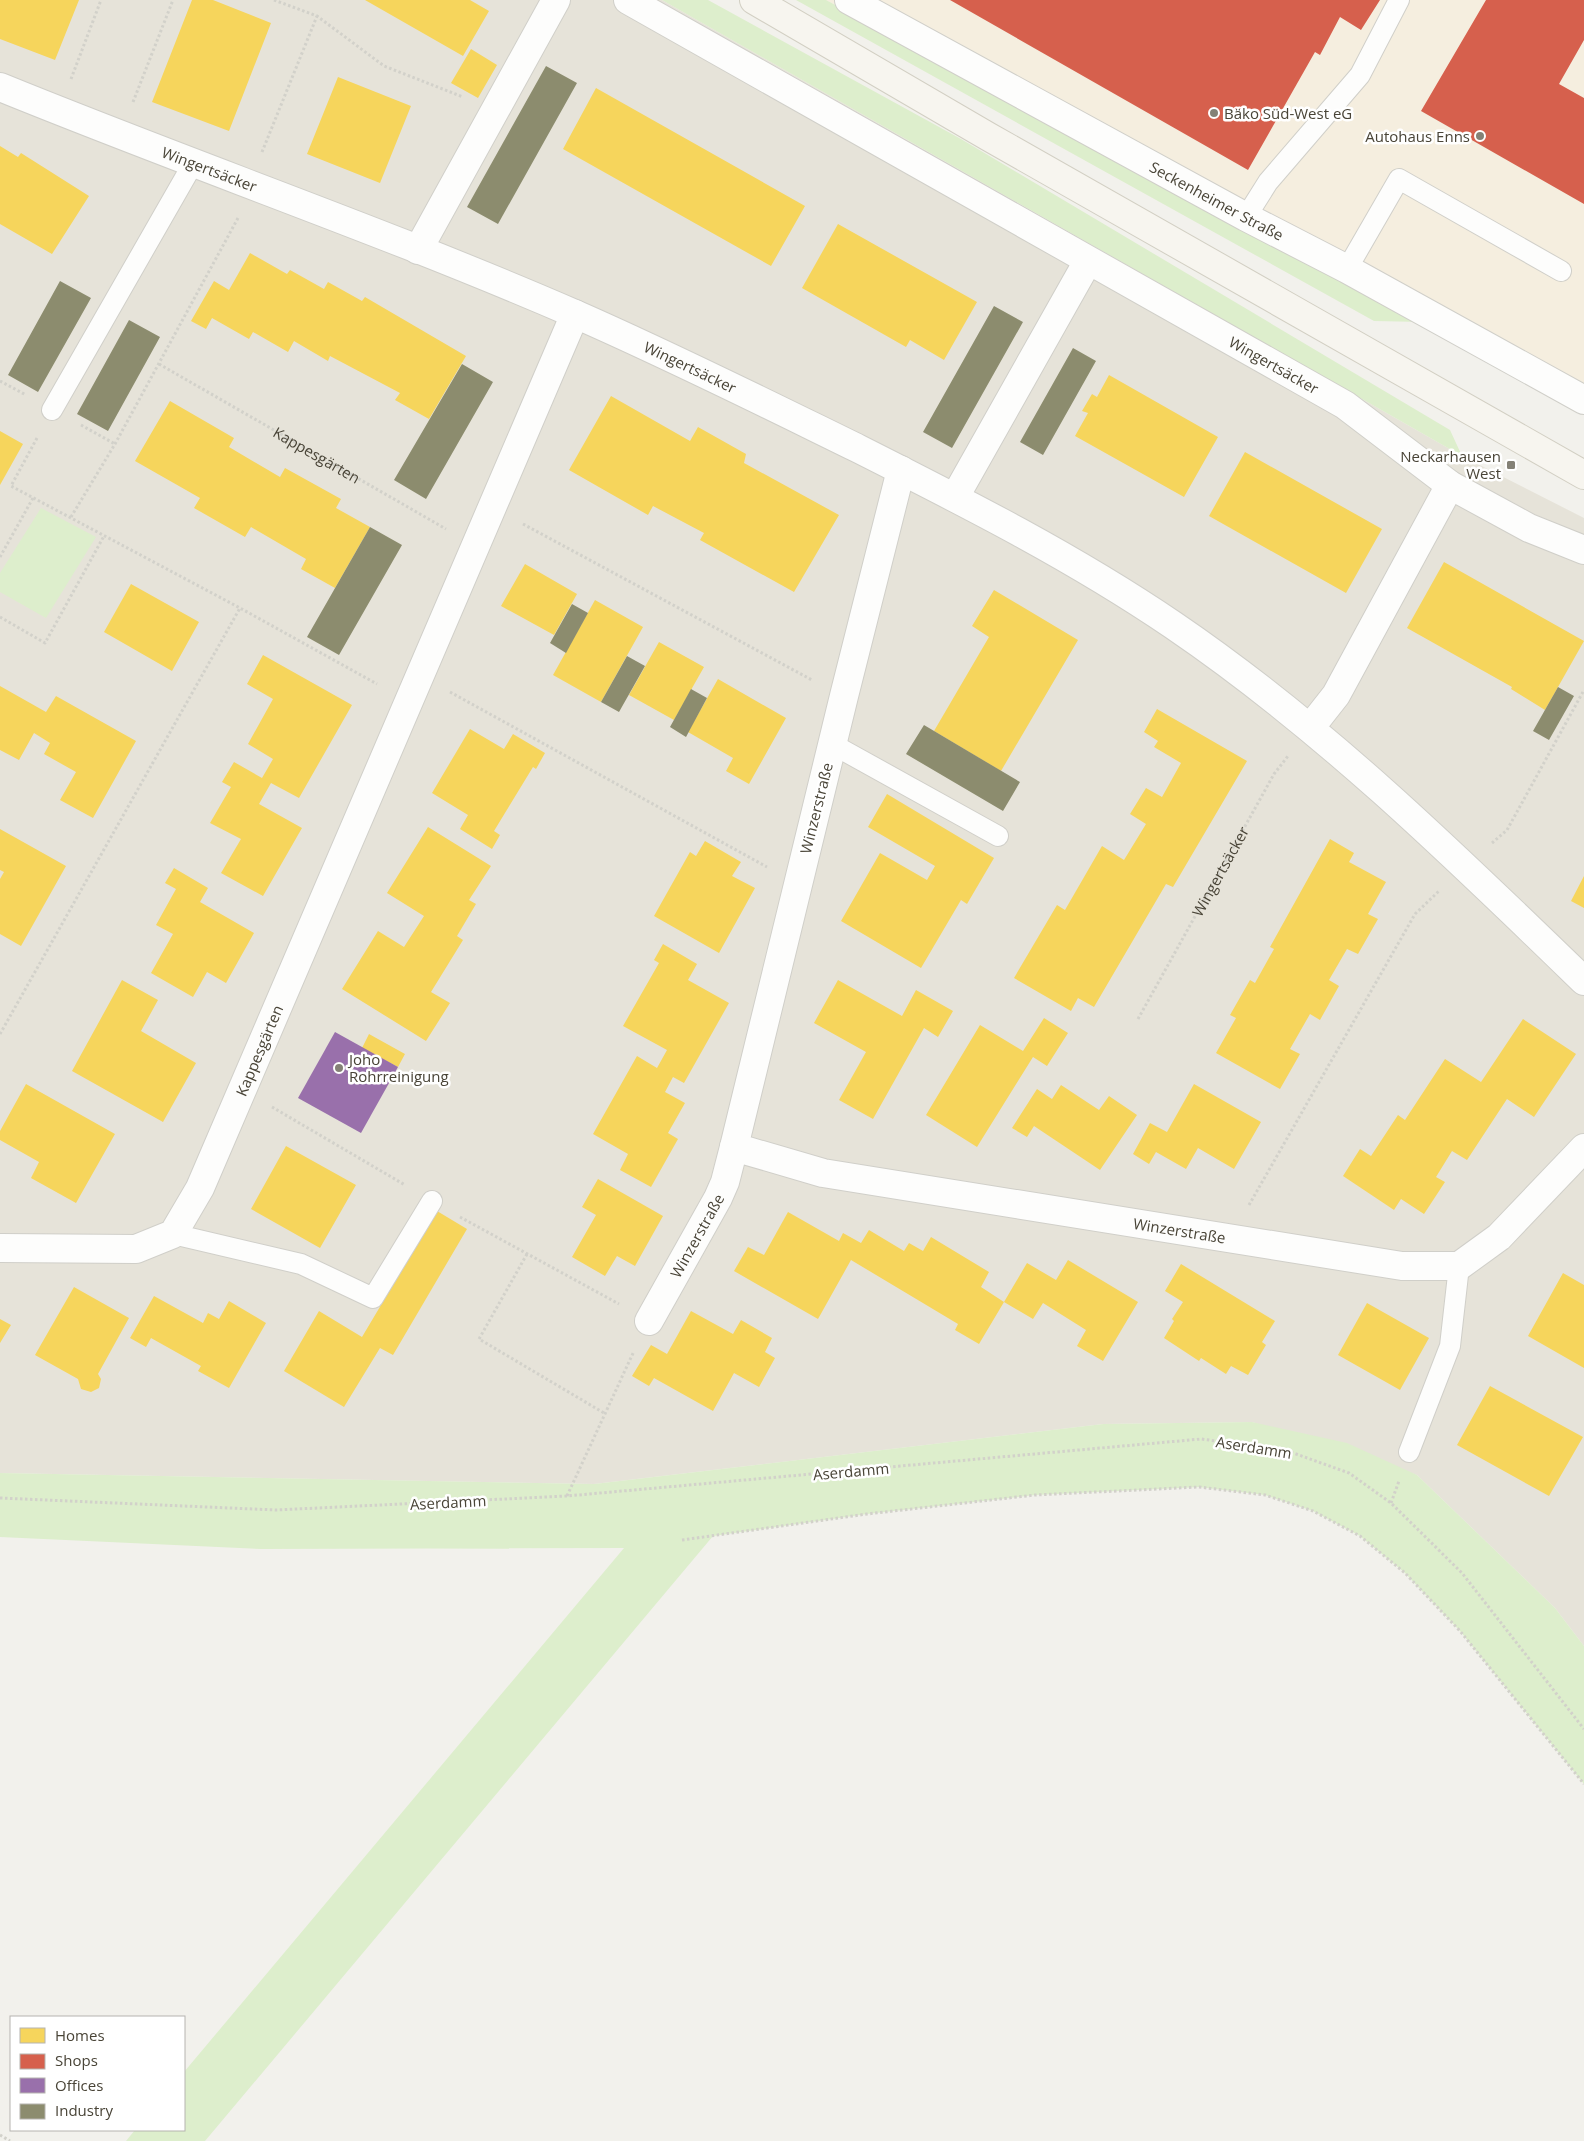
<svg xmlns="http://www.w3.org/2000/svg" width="1584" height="2141" viewBox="0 0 1584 2141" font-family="'Open Sans',sans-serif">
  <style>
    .residential { fill: #e6e3d9 }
    .commercial { fill: #f5eedf }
    .green { fill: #dec }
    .homes { fill: #f6d55c }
    .shops { fill: #d6604d }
    .offices { fill: #9970ab }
    .industry { fill: #8c8c6e }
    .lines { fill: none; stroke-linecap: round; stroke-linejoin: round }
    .lane-casing { stroke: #d0cfc9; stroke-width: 22 }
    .street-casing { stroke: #d0cfc9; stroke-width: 30 }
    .secondary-casing { stroke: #d2cfc3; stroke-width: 30 }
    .path { stroke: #d2d1ca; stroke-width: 3; stroke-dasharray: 2.5 2.5; stroke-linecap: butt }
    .lane { stroke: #fdfdfc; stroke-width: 20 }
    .street { stroke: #fdfdfc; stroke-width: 28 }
    .secondary { stroke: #f7f5ef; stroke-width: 28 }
    .poi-dot { fill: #848176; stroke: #fff; stroke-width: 2 }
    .labels { text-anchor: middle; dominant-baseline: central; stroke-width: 5; stroke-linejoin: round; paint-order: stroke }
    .poi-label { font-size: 15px; fill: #494437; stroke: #fff; text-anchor: start }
    .street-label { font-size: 15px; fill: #494437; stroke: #fff }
  </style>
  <rect width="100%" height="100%" fill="#f2f1ec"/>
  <path class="residential" d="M0,0H662L1462,456L1584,518V1646L1555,1608L1417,1475L1252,1422L1103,1424L594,1484L0,1473Z"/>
  <path class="commercial" d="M826,0H1584V393L1229,216Z"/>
  <path class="green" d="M662,0H708L961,139L1450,430L1462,456Z
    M796,0H826L1423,322L1374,321Z
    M41,508L96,537L46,618L0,592V573Z
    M1252,1422L1347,1443L1417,1475L1555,1608L1584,1646V1784L1460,1631L1405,1573L1360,1536L1313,1511L1265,1495L1199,1487L1035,1495L867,1514L713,1536L205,2141H126L135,2130H184V2072L624,1548L261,1549L0,1537V1473L594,1484L1103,1424Z"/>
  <path class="homes" d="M0,0H79L55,60L0,39Z
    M192,0H213L271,23L229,131L152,102Z
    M365,0H470L489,11L463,56Z
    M471,49L497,65L478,98L451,83Z
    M338,77L411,106L380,183L307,154Z
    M596,88L805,206L771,266L563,149Z
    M0,146L18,157L21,153L89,196L52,254L0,224Z
    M838,224L977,302L944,360L910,340L906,347L802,288Z
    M250,253L287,274L290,270L324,289L328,282L362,301L365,297L466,356L429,419L395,400L400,393L330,356L328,361L294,341L288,352L253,332L249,339L212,318L206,329L191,321L214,281L229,290Z
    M1109,375L1218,437L1184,497L1075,436L1088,413L1082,411L1092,394L1097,397Z
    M611,396L690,441L698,427L746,454L744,463L839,515L794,592L700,540L704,533L653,506L648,515L569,470Z
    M170,401L234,438L229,447L280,477L285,468L341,499L336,508L370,527L335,588L301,569L306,559L251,527L245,537L194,508L200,498L135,461Z
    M0,431L23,444L0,485Z
    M1245,452L1382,529L1346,593L1209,516Z
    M1444,562L1584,641L1545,710L1511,689L1512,687L1407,628Z
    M525,564L577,594L554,635L501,606Z
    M131,584L199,622L172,671L104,632Z
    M994,590L1078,640L1001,771L934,731L989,637L972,626Z
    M595,600L643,627L601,702L553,675Z
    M659,642L704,667L674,720L629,695Z
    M263,655L352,705L299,798L271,783L259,804L302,828L263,896L221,873L241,839L210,823L231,787L222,782L234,762L262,778L273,759L248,744L273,699L247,684Z
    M718,679L786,718L749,784L726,771L733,758L688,732Z
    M0,686L46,712L56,696L136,741L93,818L60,800L76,772L44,754L50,743L34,733L19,760L0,750Z
    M1157,709L1247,761L1173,887L1166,884L1094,1007L1078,998L1071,1011L1014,978L1057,905L1065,910L1102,846L1124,860L1146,824L1130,814L1146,788L1162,797L1181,763L1154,747L1158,741L1144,732Z
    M470,729L504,749L513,734L545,753L536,769L533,767L494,831L500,835L492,849L460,829L468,815L432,793Z
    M887,794L994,858L967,904L961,900L921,968L841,921L880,853L927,880L935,866L868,827Z
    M428,827L491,866L469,900L476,904L457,936L463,940L431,992L450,1003L426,1041L342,989L378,931L404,947L424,916L387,893Z
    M0,829L66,866L21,946L0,934V879L4,872L0,870Z
    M1330,839L1354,853L1349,862L1386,882L1368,914L1378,919L1358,954L1347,949L1329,980L1339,986L1320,1020L1310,1014L1290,1049L1300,1054L1280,1089L1216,1053L1236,1018L1230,1015L1250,980L1255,983L1274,949L1270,947Z
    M705,841L741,862L732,876L755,888L719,953L654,916L690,852L696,856Z
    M174,868L208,888L200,902L254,933L226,983L207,972L193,997L151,973L173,934L156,925L176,889L165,883Z
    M1584,876V908L1571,901Z
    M663,944L697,964L688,980L729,1003L684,1083L673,1077L665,1092L685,1103L668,1133L678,1139L651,1187L620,1170L628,1154L593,1134L637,1056L657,1068L667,1050L623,1026L659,963L654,960Z
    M122,980L158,1000L141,1031L196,1063L163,1122L72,1071Z
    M838,980L902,1016L916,990L953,1011L938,1037L924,1028L873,1119L839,1100L866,1052L814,1023Z
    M1044,1018L1068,1033L1047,1066L1033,1057L977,1147L926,1115L980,1025L1023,1051Z
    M1523,1019L1576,1054L1534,1117L1507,1099L1467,1160L1452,1151L1436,1177L1445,1182L1424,1214L1401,1199L1394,1210L1343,1176L1360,1149L1371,1156L1398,1115L1405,1120L1445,1059L1481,1082Z
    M369,1034L405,1054L398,1067L362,1048Z
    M26,1084L115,1134L76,1203L31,1178L39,1162L0,1140V1131Z
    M1194,1084L1261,1122L1234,1169L1198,1148L1186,1169L1156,1152L1149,1164L1133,1154L1150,1123L1167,1132Z
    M1061,1085L1099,1110L1109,1096L1137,1115L1100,1170L1034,1126L1027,1137L1012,1128L1037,1089L1052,1099Z
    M286,1146L356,1185L320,1248L251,1209Z
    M598,1179L663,1216L635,1266L617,1256L605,1276L572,1257L596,1215L582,1207Z
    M437,1211L467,1229L393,1355L380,1348L344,1407L284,1371L319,1311L362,1337Z
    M788,1212L839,1241L843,1233L861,1243L869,1230L904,1251L909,1243L923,1251L931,1237L989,1272L981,1287L1004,1302L979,1344L955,1330L958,1324L851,1260L818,1319L734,1271L748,1247L764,1255Z
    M1068,1260L1138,1302L1103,1361L1077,1346L1086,1330L1043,1303L1033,1319L1004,1302L1027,1263L1056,1280Z
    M1181,1264L1275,1321L1262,1342L1266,1345L1248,1375L1231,1366L1226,1374L1201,1358L1199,1361L1164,1338L1174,1321L1172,1319L1183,1302L1165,1291Z
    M1563,1273L1584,1285V1368L1528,1336Z
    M74,1287L129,1318L98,1374L101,1379L99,1388L91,1392L81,1389L78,1379L35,1355Z
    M154,1296L203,1323L208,1313L219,1319L229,1301L266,1323L229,1388L198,1371L201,1366L151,1338L146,1347L130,1338Z
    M1367,1303L1429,1338L1400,1390L1338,1355Z
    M691,1311L733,1334L741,1320L772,1338L765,1352L775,1358L759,1387L734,1373L713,1411L654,1378L649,1386L632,1376L651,1345L667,1354Z
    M0,1319L11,1325L0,1343Z
    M1490,1386L1583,1437L1549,1496L1457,1445Z"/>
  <path class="shops" d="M950,0H1380L1361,30L1340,17L1320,55L1315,52L1248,170Z
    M1486,0H1584V40L1559,84L1584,98V204L1421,111Z"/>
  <path class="offices" d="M335,1032L398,1067L361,1133L298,1098Z"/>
  <path class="industry" d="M546,66L577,83L498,224L467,207Z
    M60,281L91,298L38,392L8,375Z
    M994,306L1023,322L952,448L923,432Z
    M129,320L160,337L108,431L77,414Z
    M1073,348L1096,361L1043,455L1020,442Z
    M462,364L493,382L426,499L394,480Z
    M370,527L402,545L339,655L307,637Z
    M572,604L588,613L566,653L550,643Z
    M627,656L645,666L619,712L601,702Z
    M1558,687L1574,696L1549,740L1533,731Z
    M691,689L707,698L686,737L670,727Z
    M924,725L1020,782L1003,811L906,754Z"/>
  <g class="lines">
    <g class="lane-casing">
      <path id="lane" d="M1246,217L1268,182L1360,75L1399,0
        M1347,269L1399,179L1561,271
        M52,410L194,162
        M832,744L998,836
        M173,1234L301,1264L373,1298L432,1201
        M1409,1452L1450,1346L1459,1266"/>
    </g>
    <g class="street-casing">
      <g id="street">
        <path id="s3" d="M628,0L1345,405L1450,485L1529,528L1584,550"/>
        <path id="s4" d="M849,0L1246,217L1347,269L1584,400"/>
        <path id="s5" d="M0,87C191,165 386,232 575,314C671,356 765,403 859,449C966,503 1073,557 1173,625C1323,727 1454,855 1584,981"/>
        <path d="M418,250L556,0"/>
        <path id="s6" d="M901,470L844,696L734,1147L823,1173L1402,1266H1459L1499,1237L1584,1148"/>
        <path d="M955,497L1088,261"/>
        <path d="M1310,728L1336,695L1450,485"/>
        <path id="s7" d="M0,1248L136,1249L173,1234L200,1188L575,314"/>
        <path id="s8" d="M649,1321L718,1198L725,1182L734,1147"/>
      </g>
    </g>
    <g class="secondary-casing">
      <path id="secondary" d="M754,0L989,137L1584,475"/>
    </g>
    <g class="path">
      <path d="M274,0L317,16L384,66L463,97"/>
      <path d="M71,79L101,0"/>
      <path d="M133,102L173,0"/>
      <path d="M262,152L317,16"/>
      <path id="s1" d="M159,364L446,529"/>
      <path d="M0,381L26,395"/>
      <path d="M81,425L115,444"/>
      <path d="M37,438L11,486L240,608L377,684"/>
      <path d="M71,517L115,444L238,218"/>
      <path d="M523,524L812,680"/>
      <path d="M0,557L33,498"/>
      <path d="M0,617L45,643L104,536"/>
      <path d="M450,692L767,867"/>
      <path d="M1492,843L1507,830L1584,690"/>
      <path id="s2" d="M1138,1019L1274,774L1288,756"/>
      <path d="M0,1034L240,608"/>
      <path d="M272,1107L405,1185"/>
      <path d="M1249,1205L1415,914L1439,891"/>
      <path d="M460,1217L619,1304"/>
      <path d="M527,1254L479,1339L604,1413"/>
      <path d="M567,1496L634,1351"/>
      <path d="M0,1498L276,1510L567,1496L1201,1439L1285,1450L1349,1473L1391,1503L1462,1573L1584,1729"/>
      <path d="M1391,1503L1399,1481"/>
      <path d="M682,1540L867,1514L1035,1495L1199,1487L1265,1495L1313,1511L1360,1536L1405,1573L1460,1631L1584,1784"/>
      <path d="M0,2135L10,2141"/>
    </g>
    <use href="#lane" class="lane"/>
    <use href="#street" class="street"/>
    <use href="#secondary" class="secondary"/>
  </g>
  <g class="poi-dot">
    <circle cx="1214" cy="113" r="5"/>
    <circle cx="1480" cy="136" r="5"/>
    <rect x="1506" y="460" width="10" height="10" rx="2.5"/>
    <circle cx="339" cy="1068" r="5"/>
  </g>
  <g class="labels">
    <g class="poi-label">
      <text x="1224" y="113">Bäko Süd-West eG</text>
      <text x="1470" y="136" text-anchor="end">Autohaus Enns</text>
      <text x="1501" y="456" text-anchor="end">Neckarhausen<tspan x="1501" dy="17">West</tspan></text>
      <text x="349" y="1059">Joho<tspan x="349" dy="17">Rohrreinigung</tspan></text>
    </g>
    <g class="street-label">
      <text stroke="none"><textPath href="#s5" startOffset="225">Wingertsäcker</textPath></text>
      <text stroke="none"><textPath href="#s4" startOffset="419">Seckenheimer Straße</textPath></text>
      <text stroke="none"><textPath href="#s3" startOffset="742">Wingertsäcker</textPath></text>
      <text stroke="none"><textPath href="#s5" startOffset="745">Wingertsäcker</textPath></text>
      <text stroke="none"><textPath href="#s1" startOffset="182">Kappesgärten</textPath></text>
      <text transform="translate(816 808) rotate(-76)">Winzerstraße</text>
      <text stroke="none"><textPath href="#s2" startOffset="169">Wingertsäcker</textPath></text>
      <text stroke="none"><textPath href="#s7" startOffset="379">Kappesgärten</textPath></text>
      <text stroke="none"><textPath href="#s6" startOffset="1151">Winzerstraße</textPath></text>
      <text stroke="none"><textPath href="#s8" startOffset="98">Winzerstraße</textPath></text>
      <text transform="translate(1254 1447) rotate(9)">Aserdamm</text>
      <text transform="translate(851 1471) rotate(-5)">Aserdamm</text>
      <text transform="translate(448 1502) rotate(-3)">Aserdamm</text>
    </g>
  </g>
  <rect x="10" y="2016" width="175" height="115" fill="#ffffff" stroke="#b6b4af"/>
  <rect x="20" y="2028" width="25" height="15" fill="#f6d55c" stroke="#b6b4af"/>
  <text x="55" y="2041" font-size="15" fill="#494437">Homes</text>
  <rect x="20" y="2054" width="25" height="15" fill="#d6604d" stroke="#b6b4af"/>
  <text x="55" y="2066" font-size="15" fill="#494437">Shops</text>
  <rect x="20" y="2078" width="25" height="15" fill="#9970ab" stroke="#b6b4af"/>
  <text x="55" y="2091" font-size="15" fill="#494437">Offices</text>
  <rect x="20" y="2104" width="25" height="15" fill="#8c8c6e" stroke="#b6b4af"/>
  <text x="55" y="2116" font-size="15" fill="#494437">Industry</text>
</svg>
